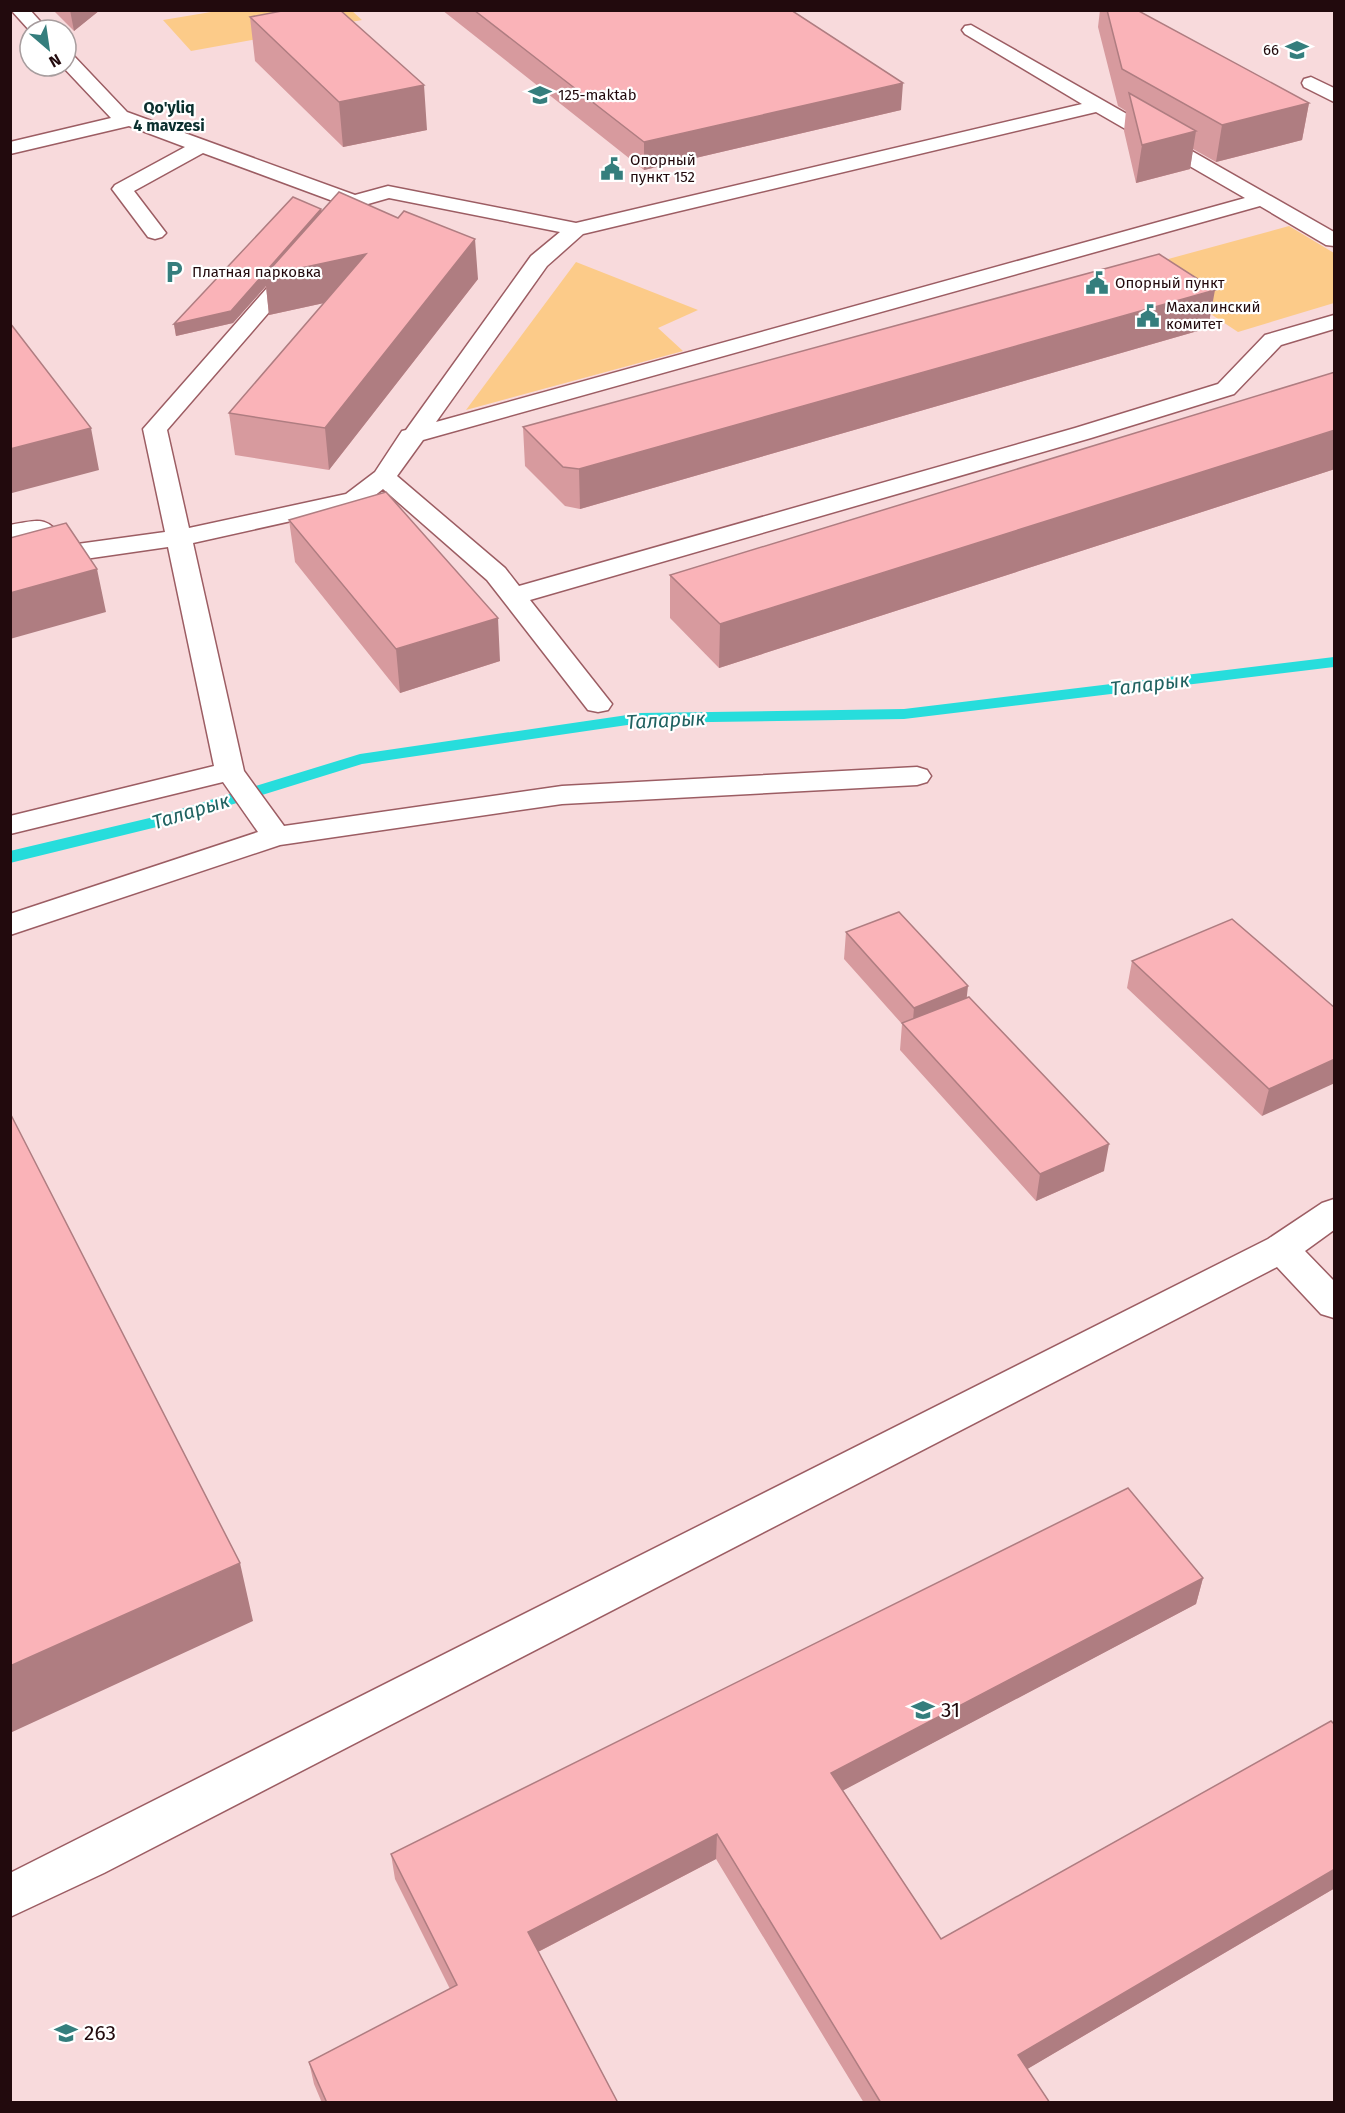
<svg xmlns="http://www.w3.org/2000/svg" width="1345" height="2113" viewBox="0 0 1345 2113" font-family="'Fira Sans',sans-serif">
  <style>
    .green { fill: #fccb89 }
    .lines { fill: none; stroke-linecap: round; stroke-linejoin: round }
    .stream { fill: #27dddc; fill-rule: evenodd }
    .minor-casing { stroke: #9c5d63; stroke-width: 3 }
    .minor { fill: #fff; fill-rule: evenodd }
    .wall { fill: #d79a9e }
    .shaded-wall { fill: #af7d81 }
    .building { fill: #fab3b8; stroke: #af7d81; stroke-width: 1.5 }
    .labels { text-anchor: middle; dominant-baseline: central; stroke-width: 4.5; stroke-linejoin: round; paint-order: stroke }
    .far-poi-label { font-size: 15px; fill: #220a0d; stroke: #fff; text-anchor: start }
    .far-neighbourhood-label { font-size: 16px; font-weight: bold; fill: #0c302f; stroke: #fff }
    .water-label { font-size: 20px; font-style: italic; fill: #206261; stroke: #fff }
    .near-poi-label { font-size: 21px; fill: #220a0d; stroke: #fff; text-anchor: start }
  </style>
  <rect width="100%" height="100%" fill="#f8dadc"/>
  <path class="green" d="M351,10L362,20L191,51L163,20L217,11Z
    M1289,226L1334,253V303L1238,332L1139,267Z
    M576,262L698,310L658,328L683,351L466,410Z"/>
  <g class="lines">
    <path class="stream" d="M1334,657V667L904,719L641,723L362,764L169,824L10,863V851L158,816L360,754L641,713L904,709Z"/>
    <g class="minor-casing">
      <path id="minor" d="M11,10H30L48,30L30,31Z
        M971,25L1334,232V246L1326,245L1260,206L423,440L397,476L505,568L519,586L1075,428L1218,384L1265,335L1334,315V329L1281,345L1234,394L1091,438L530,600L612,704L608,710L598,712L588,710L487,580L383,489L363,505L193,543L244,771L284,826L562,786L917,767L927,770L931,776L927,782L917,785L562,804L280,845L10,935V914L258,832L223,782L10,834V816L214,766L168,547L64,562L55,559L33,536L10,541V525C48,518 45,518 70,545L165,532L143,429L341,204L203,153L134,191L166,233L162,237L155,239L148,237L112,189L115,185L185,147L129,126L10,154V142L111,118L62,66H66V53L73,55L127,112L355,195L388,186L576,223L1082,104L965,34L962,30L965,26ZM1096,112L1245,198L436,422L547,266L583,234ZM389,198L560,232L531,256L406,430L402,431L375,472L346,494L189,528L167,430L361,206Z
        M1311,77L1334,88V102L1304,87L1302,83L1304,79Z
        M1334,1199V1230L1305,1251L1334,1281V1318L1321,1314L1277,1267L104,1873L10,1917V1873L1268,1239L1322,1203Z"/>
    </g>
    <use href="#minor" class="minor"/>
  </g>
  <path class="wall" d="M53,10H100L74,31Z
    M442,10H791L901,110L644,170Z
    M1100,10H1137L1309,103L1302,140L1216,162L1193,149L1190,169L1136,183L1124,131L1126,111L1118,106L1098,27Z
    M250,17L427,130L343,147L255,61Z
    M321,209L322,211L478,279L329,470L235,455L229,413L324,303L269,315L266,286L233,323L176,336L174,324Z
    M1208,328L580,509L565,506L525,466L523,427Z
    M1335,372V469L719,668L670,618V575Z
    M289,520L500,661L400,693L295,562Z
    M846,932L967,997L1104,1171L1036,1201L900,1050L902,1024L844,959Z
    M1132,961L1335,1008L1262,1116L1127,988Z
    M1203,1578L1196,1604L843,1790L941,1939L1335,1725V1888L1027,2069L1050,2103H864L716,1859L538,1952L618,2103H322L314,2084L309,2062L450,1989L395,1879L391,1854Z"/>
  <path class="shaded-wall" d="M70,10H100L74,31Z
    M903,83L901,110L644,170V142Z
    M424,85L427,130L343,147L339,102Z
    M1309,103L1302,140L1216,162L1222,125Z
    M1196,131L1190,169L1136,183L1142,145Z
    M321,209L323,221L366,254L370,293L269,315L266,286L233,323L176,336L174,324Z
    M475,239L478,279L329,470L325,428Z
    M1215,290L1208,328L580,509L579,469Z
    M91,428L99,470L12,493L10,487V449Z
    M1335,430V469L719,668L720,624Z
    M97,569L106,612L10,639V593Z
    M498,618L500,661L400,693L396,649Z
    M968,986L965,1013L912,1033L914,1008Z
    M1335,1059V1083L1262,1116L1269,1089Z
    M1109,1144L1104,1171L1036,1201L1040,1174Z
    M240,1563L253,1621L10,1733V1666Z
    M1203,1578L1196,1604L829,1798L831,1773Z
    M717,1834L716,1859L530,1956L528,1932Z
    M1335,1869V1888L1012,2078L1018,2055Z"/>
  <path class="building" d="M287,10H340L424,85L339,102L250,17Z
    M474,10H791L903,83L644,142Z
    M1107,10H1137L1309,103L1222,125L1122,69Z
    M1129,93L1196,131L1142,145Z
    M339,192L398,218L404,211L475,239L325,428L229,413L366,254L264,276Z
    M293,197L321,209L231,311L174,324Z
    M1159,254L1215,290L579,469L563,467L523,427Z
    M10,323L91,428L10,449Z
    M1335,372V430L720,624L670,575Z
    M386,492L498,618L396,649L289,520Z
    M66,523L97,569L10,593V538Z
    M899,912L968,986L914,1008L846,932Z
    M1232,919L1335,1008V1059L1269,1089L1132,961Z
    M969,997L1109,1144L1040,1174L902,1023Z
    M10,1113L240,1563L10,1666Z
    M1128,1488L1203,1578L831,1773L941,1939L1331,1721L1335,1725V1869L1018,2055L1050,2103H881L717,1834L528,1932L618,2103H327L309,2062L457,1985L391,1854Z"/>
  <defs>
    <g id="school-bare" transform="scale(1.8)"><path d="M0-5L7-2L0 1L-7-2ZM-4 1L0 2.5L4 1V4Q0 6-4 4Z" fill="#357e7d" stroke="#fff" stroke-width="2.5" paint-order="stroke"/></g>
    <g id="civic-bare" transform="scale(1.8)"><path d="M-.6-6.5H3V-4.5H.6V-3L4-1V1h2V6H-6V1h2V-1L-.6-3ZM-1.2 2.5V6h2.4V2.5Z" fill="#357e7d" stroke="#fff" stroke-width="2.5" paint-order="stroke"/></g>
    <g id="parking-bare" transform="scale(1.8)"><path d="M-3.5-5.5H1a3.5 3.5 0 0 1 0 7H-1V5.5H-3.5ZM-1-3.4V-.6H.8a1.4 1.4 0 0 0 0-2.8Z" fill="#357e7d" stroke="#fff" stroke-width="2.5" paint-order="stroke"/></g>
  </defs>
  <g fill-rule="evenodd">
    <use href="#school-bare" x="1297" y="50"/>
    <use href="#school-bare" x="540" y="95"/>
    <use href="#civic-bare" x="612" y="169"/>
    <use href="#parking-bare" x="174" y="272"/>
    <use href="#civic-bare" x="1097" y="283"/>
    <use href="#civic-bare" x="1148" y="316"/>
    <use href="#school-bare" x="923" y="1710"/>
    <use href="#school-bare" x="66" y="2033"/>
  </g>
  <g class="labels">
    <g class="far-poi-label">
      <text x="1279" y="50" text-anchor="end">66</text>
      <text x="558" y="95">125-maktab</text>
      <text x="630" y="160">Опорный<tspan x="630" dy="17">пункт 152</tspan></text>
      <text x="192" y="272">Платная парковка</text>
      <text x="1115" y="283">Опорный пункт</text>
      <text x="1166" y="307">Махалинский<tspan x="1166" dy="17">комитет</tspan></text>
    </g>
    <g class="far-neighbourhood-label">
      <text x="169" y="107">Qo'yliq<tspan x="169" dy="18">4 mavzesi</tspan></text>
    </g>
    <g class="water-label">
      <text transform="translate(1150 684) rotate(-7)">Таларык</text>
      <text transform="translate(666 720) rotate(-3)">Таларык</text>
      <text transform="translate(191 811) rotate(-17)">Таларык</text>
    </g>
    <g class="near-poi-label">
      <text x="941" y="1710">31</text>
      <text x="84" y="2033">263</text>
    </g>
  </g>
  <rect width="1345" height="2113" fill="none" stroke="#220a0d" stroke-width="24"/>
  <g transform="translate(48 48) rotate(151)"><circle r="28" fill="#ffffff" stroke="#a79d9e" stroke-width="1.5"/>
  <path d="M0-4.5L10 22L0 15L-10 22Z" fill="#357e7d"/>
  <text y="-9" font-size="16" font-weight="bold" text-anchor="middle" fill="#220a0d">N</text>
  </g>
</svg>
